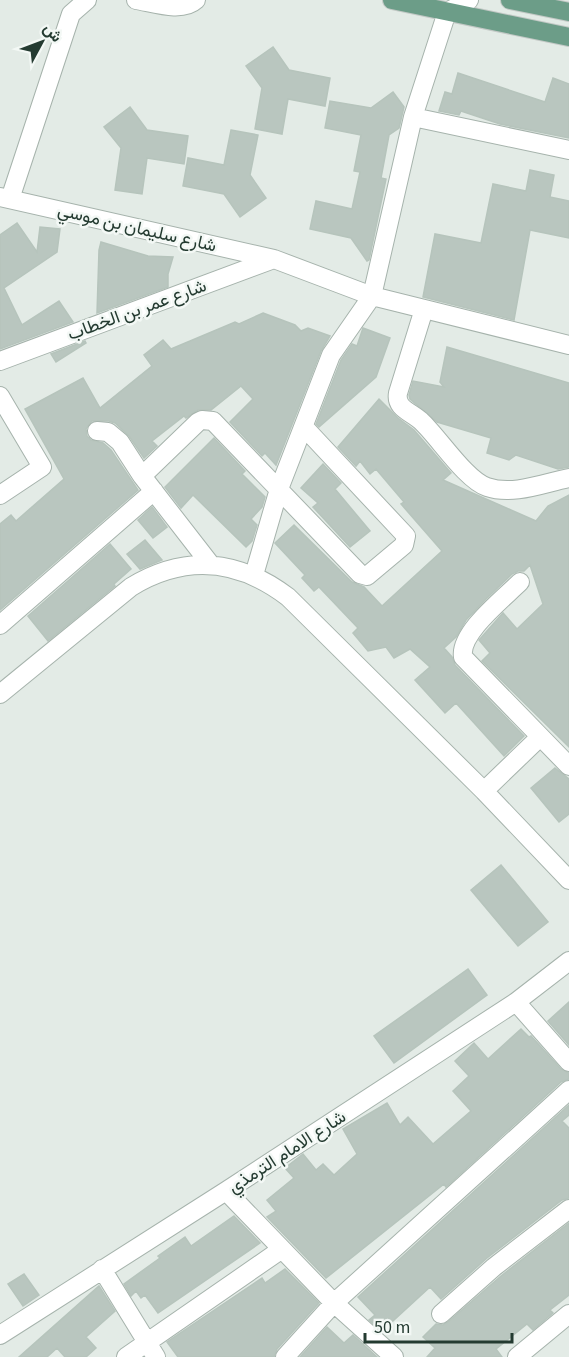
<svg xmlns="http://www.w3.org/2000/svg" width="569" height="1357" viewBox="0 0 569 1357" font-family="'Source Sans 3',Vazirmatn,sans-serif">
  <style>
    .building { fill: #b9c6bf; stroke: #b6c4bc; stroke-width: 1.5 }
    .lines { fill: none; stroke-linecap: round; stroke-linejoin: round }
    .minor-casing { stroke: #a6b3ac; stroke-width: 20 }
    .major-casing { stroke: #c2c8c5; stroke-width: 20 }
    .minor { stroke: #fff; stroke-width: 18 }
    .major { stroke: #6c9d88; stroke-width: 18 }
    .labels { text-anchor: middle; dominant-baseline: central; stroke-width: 5; stroke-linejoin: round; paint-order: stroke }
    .street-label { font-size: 18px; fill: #243b31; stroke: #f3f8f5 }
  </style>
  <rect width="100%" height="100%" fill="#e3ebe6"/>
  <path class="building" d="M273,47L289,70L330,78L325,106L288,99L282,134L255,129L262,88L246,66Z
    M458,73L545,102L553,78L569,84V138L500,124L461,111L459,115L439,111L445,92L452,94Z
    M393,92L404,107L399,128L389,135L381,178L386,179L369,260L367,261L351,238L310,229L316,201L352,209L360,172L354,171L361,135L325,128L330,101L371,108Z
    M130,107L147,130L188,136L184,164L147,158L142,194L115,190L121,148L104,127Z
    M231,130L258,135L250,175L266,198L240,217L224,194L183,186L188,158L224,165Z
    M530,170L554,175L550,197L569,201V238L530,230L514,320L423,297L435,234L481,243L493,184L526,191Z
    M17,223L37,252L40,227L60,229L57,252L4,288L22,325L59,301L73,322L0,349V235Z
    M101,242L148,256L173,257L168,274V287L97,313L99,250Z
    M263,313L295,325L301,331L308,328L330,336L321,351L276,465L265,453L262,456L230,422L253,399L241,386L211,410H198L186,418L184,416L152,441L157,446L144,458L129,436L115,423L109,421H92L86,429L87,436L91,440L103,443L111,450L138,490L0,610V524L11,515L16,521L64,479L25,409L83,378L100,408L152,366L144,355L163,340L171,349L235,322L239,324Z
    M363,328L390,338L376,377L319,427L316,424L341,360L352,344L357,346Z
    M85,341L86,343L56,362L51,354Z
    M447,347L569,383V467L558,469L516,455L509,460L487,453L491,438L437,422L410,399L409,395L413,381L444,387L440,382Z
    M379,399L398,418L414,430L451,473L443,480L536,521L548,506L569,495V747L482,661L490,653L479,640L503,613L517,629L543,604L530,565L524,571H518L512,574L486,599L466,620L456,637L444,648L452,657L455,665L524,736L504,756L456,703L445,713L415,680L430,667L410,649L394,658L386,647L368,651L353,633L358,628L319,587L314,591L302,578L305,575L275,543L294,525L352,582L364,587L382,606L442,551L401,504L404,502L376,469L370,474L360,461L356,466L338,447Z
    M214,438L245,471L242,474L265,497L262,507L251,519L257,525L252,541L246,547L193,495L181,508L165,487Z
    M323,464L341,483L335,489L370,531L350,547L313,507L318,503L301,488Z
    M152,507L167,527L153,538L138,520Z
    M145,540L162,560L140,569L127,554Z
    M110,544L131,569L114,584L115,586L48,641L28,616Z
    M555,768L569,779V814L559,822L531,788Z
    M501,865L548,922L518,946L471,890Z
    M468,969L487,995L394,1063L374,1036Z
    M569,1002V1045L548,1021Z
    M521,1029L529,1037L531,1036L561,1069L569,1073V1079L561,1082L446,1187L444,1184L326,1278L267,1217L276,1211L267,1200L294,1178L285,1168L303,1154L316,1170L323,1164L334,1175L357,1154L343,1129L387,1103L400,1125L408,1117L433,1144L471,1111L453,1091L469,1076L455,1061L474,1043L488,1059Z
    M569,1105V1115L562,1121L569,1128V1198L562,1200L487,1258L441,1299L430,1287L382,1331L369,1320L375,1315L358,1297Z
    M234,1216L260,1243L158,1313L145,1295L141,1298L136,1291L131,1296L124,1284L160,1258L158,1256L185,1237L191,1246Z
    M569,1223V1295L550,1310L553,1313L533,1330L527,1324L496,1349L502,1357H427L435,1348L423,1337L436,1324L443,1325L448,1322L501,1276Z
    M285,1269L319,1303L277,1349L274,1357H178L167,1342L262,1278L265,1283Z
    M24,1274L39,1295L23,1306L8,1284Z
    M99,1286L115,1311L86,1337L96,1348L86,1357H65L57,1348L47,1357H19Z
    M327,1327L344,1343L353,1335L377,1357H300Z"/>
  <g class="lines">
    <g class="minor-casing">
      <path id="minor" d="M136,0C154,3 182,13 196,0
        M413,117L569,150
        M0,197L274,259L372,296L569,345
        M10,199L71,14L87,0
        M424,309L398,393C395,409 412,412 422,422C439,438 466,480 487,487C513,496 544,483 569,478
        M0,361L274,259
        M0,396L42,467L0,495
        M97,431L108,432L120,442L142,476L211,565
        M142,476L198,422L202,420L213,421L360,574L367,576L404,545L406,536L304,427
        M254,575L279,489L331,355L372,296L413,117L447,12L469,0
        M520,582C503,599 459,633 463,657L569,766
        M0,625L154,491
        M0,694L131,587C185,554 238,559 288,597L484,791L569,880
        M484,791L540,737
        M516,1002L569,1062
        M226,1191L334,1303L394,1357
        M102,1269L156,1357
        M441,1314L494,1267L569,1209
        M0,1335L226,1191L516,1002L569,961
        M126,1357L282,1249
        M285,1357L334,1303L569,1090
        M517,1357L569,1314"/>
    </g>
    <g class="major-casing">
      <path id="major" d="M392,0L569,37
        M510,0L569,12"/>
    </g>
    <use href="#minor" class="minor"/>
    <use href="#major" class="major"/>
  </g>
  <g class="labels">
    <g class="street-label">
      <text transform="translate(137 228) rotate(13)">شارع سليمان بن موسي</text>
      <text transform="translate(137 310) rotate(-20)">شارع عمر بن الخطاب</text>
      <text transform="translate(287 1152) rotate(-33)">شارع الامام الترمذي</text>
    </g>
  </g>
  <g transform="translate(42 42) rotate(49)" stroke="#f3f8f5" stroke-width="4.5" paint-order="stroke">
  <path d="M0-4.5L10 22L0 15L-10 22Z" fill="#243b31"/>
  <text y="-9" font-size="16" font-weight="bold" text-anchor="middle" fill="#243b31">ش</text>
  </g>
  <path d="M365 1333v9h147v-9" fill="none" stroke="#243b31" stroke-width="3"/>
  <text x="374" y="1333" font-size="18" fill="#243b31" stroke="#f3f8f5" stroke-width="4.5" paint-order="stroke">50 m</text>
</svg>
